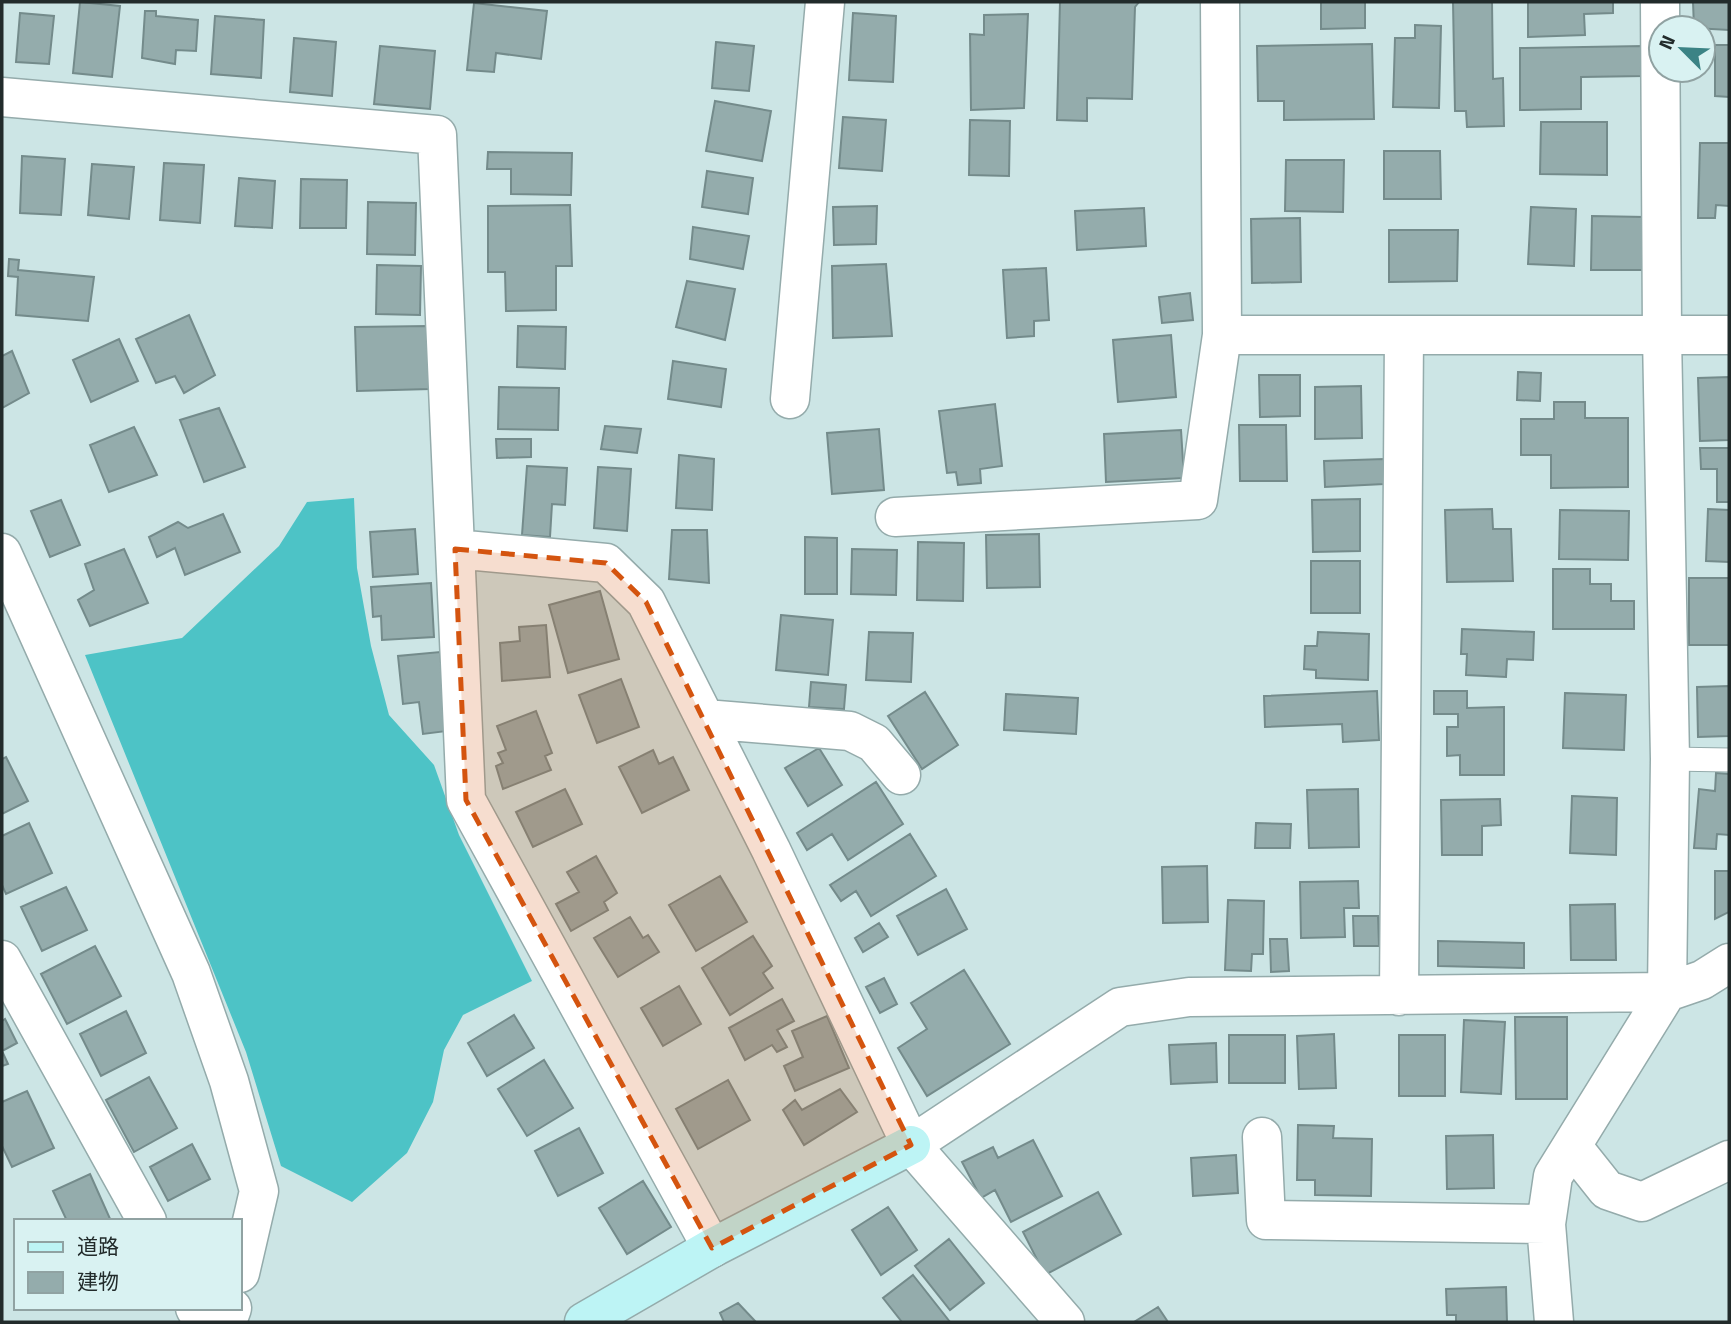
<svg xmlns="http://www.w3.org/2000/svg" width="1731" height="1324" viewBox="0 0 1731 1324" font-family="'Titillium Web','Noto Sans JP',sans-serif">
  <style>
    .forest { fill: #4dc3c6 }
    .building { fill: #94acac; stroke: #748b8b; stroke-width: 2 }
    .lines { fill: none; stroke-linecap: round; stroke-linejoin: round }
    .lane-casing { stroke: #94abab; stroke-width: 25 }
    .street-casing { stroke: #94abab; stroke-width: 41 }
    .secondary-casing { stroke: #94abab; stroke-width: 41 }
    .lane { stroke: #fff; stroke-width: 23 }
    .street { stroke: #fff; stroke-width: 38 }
    .secondary { stroke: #bdf4f5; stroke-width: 38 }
    .marked { fill: #d4540f; fill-opacity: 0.2; stroke: #d4540f; stroke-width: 5; stroke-dasharray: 14 9; stroke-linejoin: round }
  </style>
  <rect width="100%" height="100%" fill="#cce5e5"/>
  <path class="forest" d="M354,498L357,568L371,646L389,715L434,765L459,835L532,981L463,1015L444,1050L433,1102L407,1153L352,1202L281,1166L246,1052L85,655L182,638L279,546L307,502Z"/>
  <path class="building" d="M80,2L120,6L112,77L73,73Z
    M1060,2H1139L1135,7L1132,99L1087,98V121L1057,120Z
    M1321,2H1365V28L1321,29Z
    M1453,2H1492L1493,79L1503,78L1504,126L1467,127L1466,111H1455Z
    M1528,2H1613V13L1584,14L1585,35L1528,37Z
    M1693,2H1729V30L1694,28Z
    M474,3L547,11L541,59L496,53L494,72L467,70Z
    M145,11H156V16L198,20L196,51L176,50L175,64L142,58Z
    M20,13L54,16L49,64L16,62Z
    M853,13L896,16L893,82L849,80Z
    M1028,14L1024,108L971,110L970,34L984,35V15Z
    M215,16L264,20L261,78L211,74Z
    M1415,25L1441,26L1439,108L1393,107L1395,38H1415Z
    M294,38L336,42L332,96L290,92Z
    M716,42L754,46L749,91L712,88Z
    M1372,44L1374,119L1284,120V101H1258L1257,46Z
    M1715,45H1729V97L1715,96Z
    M380,46L435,51L430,109L374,104Z
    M1643,46L1644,76L1581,77V109L1520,110V48Z
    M715,101L771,111L762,161L706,151Z
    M843,117L886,120L882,171L839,168Z
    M970,120L1010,121L1009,176L969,175Z
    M1541,122H1607V175L1540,174Z
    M1700,143H1729V206L1716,205L1715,218H1698Z
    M1384,151H1440L1441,199H1384Z
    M488,152L572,153L571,195L511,194V169H487Z
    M22,156L65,159L61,215L20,213Z
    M1286,160H1344L1343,212L1285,211Z
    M164,163L204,165L200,223L160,220Z
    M92,164L134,167L129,219L88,215Z
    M707,171L753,178L748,214L702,207Z
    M239,178L275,181L272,228L235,226Z
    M301,179L347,180L346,228H300Z
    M368,202L416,203L415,255L367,254Z
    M570,205L572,266H556V310L506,311L505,272H488V206Z
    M877,206L876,244L834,245L833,207Z
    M1531,207L1576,209L1574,266L1528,264Z
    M1144,208L1146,246L1077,250L1075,211Z
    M1592,216L1645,217V270H1591Z
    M1300,218L1301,282L1252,283L1251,219Z
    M693,227L749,236L743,269L690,259Z
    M1389,230H1458L1457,281L1389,282Z
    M9,259L19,260L18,270L94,277L88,321L16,315L18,277L8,276Z
    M886,264L892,336L833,338L832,266Z
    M377,265L421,266L420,315L376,314Z
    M1046,268L1049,320L1034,321V336L1007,338L1003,270Z
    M687,281L735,289L725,340L676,327Z
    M1190,293L1193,320L1162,323L1159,297Z
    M189,315L215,375L184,393L175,376L156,383L136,339Z
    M428,326L430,389L357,391L355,327Z
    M518,326L566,327L565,369L517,367Z
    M1171,335L1176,397L1118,402L1113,340Z
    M119,339L138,381L91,402L73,360Z
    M12,351L29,393L2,408V356Z
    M673,361L726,369L721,407L668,399Z
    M1518,372L1541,373L1540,401L1517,400Z
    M1259,375H1300V416L1260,417Z
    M1729,377V440L1700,441L1698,378Z
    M1361,386L1362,438L1315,439V387Z
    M499,387L559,388L558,430L498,429Z
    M1554,402H1585V418H1628V487L1551,488V455H1521V419H1554Z
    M995,404L1002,466L980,469L981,483L958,485L956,472L947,473L939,411Z
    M219,408L245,467L204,482L180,420Z
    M1239,425H1286L1287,481H1240Z
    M605,426L641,429L637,453L601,449Z
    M134,427L157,475L109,492L90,445Z
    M879,429L884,490L832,494L827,433Z
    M1181,430L1184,478L1106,482L1104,434Z
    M496,439H531V457L497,458Z
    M1700,448H1729V502H1717V469H1701Z
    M679,455L714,459L712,510L676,508Z
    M1384,459V484L1325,487L1324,461Z
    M527,466L567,468L565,505L552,504L550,537L522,535Z
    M598,467L631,469L627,531L594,528Z
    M1360,499V551L1313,552L1312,500Z
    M61,500L80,545L50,557L31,511Z
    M1492,509L1493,529H1511L1513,581L1447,582L1445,510Z
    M1708,509L1729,510V562L1706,561Z
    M1560,510L1629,511L1628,560L1559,559Z
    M223,514L240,552L185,575L175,548L157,557L149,537L178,522L188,528Z
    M415,529L418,574L373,577L370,532Z
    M672,530H707L709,583L669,579Z
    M1039,534L1040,587L987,588L986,535Z
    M805,537L837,538V594H805Z
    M918,542L964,543L963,601L917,600Z
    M124,549L148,603L90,626L78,600L94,590L85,564Z
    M852,549L897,550L896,595L851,594Z
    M1311,561H1360V613H1311Z
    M1553,569H1590V584H1611V601H1634V629H1553Z
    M1689,578H1729V645H1689Z
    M431,583L434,637L382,640L381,616L373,617L371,587Z
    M600,591L619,659L568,673L549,605Z
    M781,615L833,620L828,675L776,670Z
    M546,625L550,677L502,681L500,643L520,641L519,627Z
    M1462,629L1534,632L1533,660L1507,659L1506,677L1466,675L1467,654H1461Z
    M869,632L913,633L911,682L866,680Z
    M1318,632L1369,634L1368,680L1316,678V670L1304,669L1305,646H1317Z
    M440,652L447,731L423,734L419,702L403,704L398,656Z
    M621,679L639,727L597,743L579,695Z
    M811,682L846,685L844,709L809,707Z
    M1729,686V736L1698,737L1697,687Z
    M1377,691L1379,740L1343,742L1342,724L1265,727L1264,696Z
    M1434,691H1467V708L1504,707V775H1460V755L1447,756V727H1458V714H1434Z
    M925,692L958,745L922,769L888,716Z
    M1565,693L1626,695L1624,750L1563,748Z
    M1006,694L1078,698L1076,734L1004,730Z
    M536,711L552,753L545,756L551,770L503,789L496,766L503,763L498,753L506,750L497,726Z
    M819,748L842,785L808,806L785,768Z
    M653,750L659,764L673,757L689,790L642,813L619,767Z
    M6,757L28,801L2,814V759Z
    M1716,773L1729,774V835L1717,834L1716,849L1694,848L1699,789L1715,791Z
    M876,782L903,824L848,860L832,834L807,850L797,833Z
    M565,789L582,824L533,847L516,812Z
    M1358,789L1359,847L1309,848L1307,790Z
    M1572,796L1617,798L1616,855L1570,853Z
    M1500,799L1501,825L1482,826V855H1442L1441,800Z
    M29,823L52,873L6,894L2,885V836Z
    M1256,823L1291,824L1290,848H1255Z
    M910,834L936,876L871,916L856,891L841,901L830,885Z
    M596,856L617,893L604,902L608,910L571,931L556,904L579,892L567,872Z
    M1207,866L1208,922L1163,923L1162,867Z
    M1715,871H1729V912L1715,919Z
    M720,876L747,922L696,951L669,905Z
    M1358,881L1359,908H1344L1345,937L1301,938L1300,882Z
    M66,887L87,930L42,951L21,907Z
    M946,889L967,929L918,955L897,916Z
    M1228,900L1264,901L1263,954H1252L1251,971L1225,970Z
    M1615,904L1616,960H1571L1570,905Z
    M1353,916H1378L1379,946H1354Z
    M630,917L643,938L648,935L659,952L618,977L594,938Z
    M879,923L888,937L863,952L855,938Z
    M753,936L772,966L763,973L773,988L730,1015L702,968Z
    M1270,939H1287L1289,971L1271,972Z
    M1438,941L1524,943V968L1438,966Z
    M95,946L121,996L67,1024L41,974Z
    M964,970L1010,1044L927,1096L898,1048L927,1029L911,1003Z
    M884,978L897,1004L880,1013L866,987Z
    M679,986L701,1024L663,1046L641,1008Z
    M782,999L794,1021L777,1030L787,1047L777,1052L772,1045L745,1060L729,1028Z
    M126,1011L146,1053L101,1076L80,1034Z
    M514,1015L534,1048L487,1076L468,1043Z
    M827,1016L849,1068L795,1091L784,1066L803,1057L792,1031Z
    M1515,1017H1567V1099H1516Z
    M5,1019L17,1043L2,1051L8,1064L2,1066V1021Z
    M1464,1020L1505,1022L1501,1094L1461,1092Z
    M1334,1034L1336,1088L1299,1089L1297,1036Z
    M1229,1035H1285V1083H1229Z
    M1399,1035H1445V1096H1399Z
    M1216,1043L1217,1082L1171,1084L1169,1045Z
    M544,1060L573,1108L527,1136L498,1089Z
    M149,1077L177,1128L134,1152L106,1100Z
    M728,1080L750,1120L698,1149L676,1109Z
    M840,1089L857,1112L804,1145L783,1110L795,1100L802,1110Z
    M27,1091L54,1148L12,1167L2,1146V1102Z
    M1298,1125L1334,1126L1333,1138L1372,1139L1371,1196L1315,1195V1180H1297Z
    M579,1128L603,1173L558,1196L535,1151Z
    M1493,1135L1494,1188L1447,1189L1446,1136Z
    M1033,1140L1062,1196L1011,1222L995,1190L981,1198L962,1162L993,1147L998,1158Z
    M192,1144L210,1179L168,1201L150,1167Z
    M1236,1155L1238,1193L1193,1196L1191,1158Z
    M90,1174L111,1221H67L53,1191Z
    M643,1181L671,1227L627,1254L599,1208Z
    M1098,1192L1121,1234L1045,1275L1023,1232Z
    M888,1207L917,1250L881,1275L852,1230Z
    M949,1239L984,1283L950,1310L915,1266Z
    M913,1275L950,1322H902L883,1298Z
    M1506,1287L1507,1322H1456V1315H1447L1446,1289Z
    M738,1303L756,1322H724L720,1313Z
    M1158,1307L1168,1322H1134Z"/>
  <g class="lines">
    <g class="lane-casing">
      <path id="lane" d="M1670,759L1729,760"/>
    </g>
    <g class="street-casing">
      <path id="street" d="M2,97L437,135L466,800L712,1248
        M1222,335H1729
        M790,399L825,2
        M895,517L1198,500L1222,335L1220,2
        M455,549L606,563L646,602L771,850L911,1145L1065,1322
        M2,553L191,973L229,1081L259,1191L240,1273
        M705,719L850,731L874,743L901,775
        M2,960L147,1221
        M1399,996L1404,335
        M1262,1137L1266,1220L1546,1224
        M911,1145L1120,1007L1189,997L1667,992L1702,980L1729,963
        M1572,1146L1607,1190L1642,1202L1729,1160
        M195,1308L203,1322
        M227,1322L232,1308
        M1554,1322L1546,1224L1553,1176L1667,992L1670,759L1662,335L1660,2"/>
    </g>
    <g class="secondary-casing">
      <path id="secondary" d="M584,1322L712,1248L911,1145"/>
    </g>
    <use href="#lane" class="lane"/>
    <use href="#street" class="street"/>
    <use href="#secondary" class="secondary"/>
  </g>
  <path class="marked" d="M455,549L606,563L646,602L911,1145L712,1248L466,800Z"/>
  <rect width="1731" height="1324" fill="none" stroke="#222b2b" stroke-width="7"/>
  <rect x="14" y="1219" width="228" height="91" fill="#d9f2f2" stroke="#90a2a2" stroke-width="2"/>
  <rect x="28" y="1242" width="35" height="10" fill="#bdf4f5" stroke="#90a2a2" stroke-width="2"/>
  <text x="77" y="1254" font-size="21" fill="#222b2b">道路</text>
  <rect x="28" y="1272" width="35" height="21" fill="#94acac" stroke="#90a2a2" stroke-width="2"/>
  <text x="77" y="1289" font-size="21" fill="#222b2b">建物</text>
  <g transform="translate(1682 49) rotate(294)"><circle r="33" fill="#d9f2f2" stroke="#90a2a2" stroke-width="2"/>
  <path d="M0-5L12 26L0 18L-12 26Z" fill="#3b8385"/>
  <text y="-10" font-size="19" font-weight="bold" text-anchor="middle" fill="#222b2b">N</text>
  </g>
</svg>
